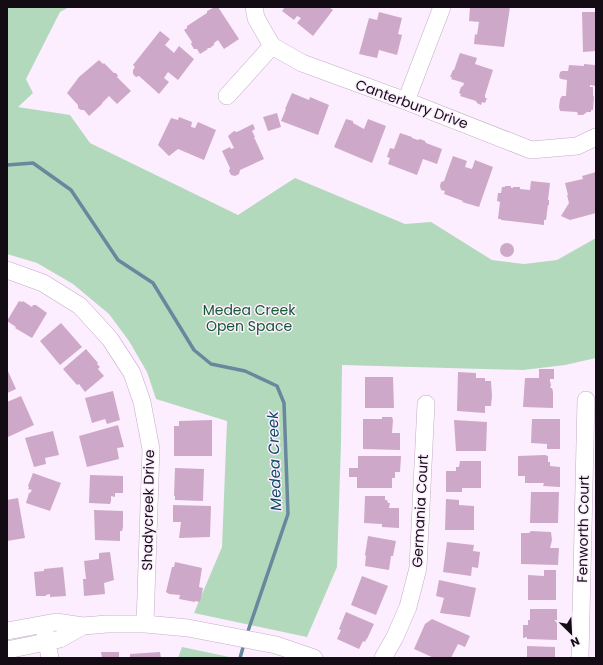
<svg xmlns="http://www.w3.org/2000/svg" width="603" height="665" viewBox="0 0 603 665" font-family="Poppins,sans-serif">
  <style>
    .green { fill: #b3d9bd }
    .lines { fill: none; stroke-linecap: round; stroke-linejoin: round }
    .stream { stroke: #69889d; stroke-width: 3.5 }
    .building { fill: #cea8c9 }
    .minor-casing { stroke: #c3adc6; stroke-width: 18 }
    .minor { stroke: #fff; stroke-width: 17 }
    .labels { text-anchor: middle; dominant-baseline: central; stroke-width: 3; stroke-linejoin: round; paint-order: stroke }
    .street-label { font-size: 14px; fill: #140c15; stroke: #fceefe }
    .park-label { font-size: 14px; fill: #155931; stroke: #fceefe }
    .water-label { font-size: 15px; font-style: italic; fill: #0a4a65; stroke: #fceefe }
  </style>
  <rect width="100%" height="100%" fill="#fceefe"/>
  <path class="green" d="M7,7H69L60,12L26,79L33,93L18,107L70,115L90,143L238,215L295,178L405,224L431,222L492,260L524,264L557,260L596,238V358L565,365L523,370L342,365L341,443L337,567L307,637L194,613L222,547L227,421L156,399L147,372L129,341L109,314L73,284L37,263L7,254Z
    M182,647L234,658H178Z"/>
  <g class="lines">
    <path class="stream" d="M7,165L33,163L71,190L118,260L153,283L194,350L211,364L245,371L277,386L284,403L288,514L247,634
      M240,658L244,644"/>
  </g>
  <path class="building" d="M218,7L239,39L224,49L218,40L214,43V45L210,48H207L208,49L200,54L197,49H194L191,44L192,42L184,30L187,28V26L207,13V11L213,8Z
    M285,7H329L333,10L313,36L297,23L301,18L297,16L294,20L282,11Z
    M470,7H510L504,47L474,44L475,34L477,35L479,22L469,21Z
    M379,12L402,18L398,34L402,35L397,55L379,50L377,58L359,54L369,18L377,20Z
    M582,12H596V51L583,52Z
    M160,31L170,39L165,45L174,53L179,46L194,59L178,80L168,72L164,78L169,82L159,94L139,76L136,77L133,74V70L135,67L133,65Z
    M460,53L477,58L475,64L493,70L485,95V98H487L485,103L482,102L481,105L477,103L476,101L460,96L461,94L459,93L461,87L463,86L464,83L451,79L452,77H450L453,70H454Z
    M99,60L103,64L104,63L114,73H116L118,76L117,77L131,91L117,104L109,96L102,103V104L89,116L84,110H81L78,108V105L67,93L79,77Z
    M584,64L595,65L596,66V86L590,85V87H593V95L594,97L593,110H591V112H587L583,115H578L577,112L560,111L559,107L560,99L562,96H566L567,80L561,79L559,77L560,72L562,71H568L569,65L584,66Z
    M292,93L309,100L310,97L329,105L318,135L281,121L286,109H285Z
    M277,113L281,127L268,131L263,117Z
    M179,117L192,122L191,127L195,128L198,122L216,130L204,160L178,149L169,156L158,145L171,118L178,120Z
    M346,119L353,121V123L364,129L368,119L386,126L372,163L334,147Z
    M253,124L255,129L252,131L255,137H254L264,159L240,170L239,174L235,176L231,175L229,171L230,168L222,151L230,147L231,149L234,148L228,136L234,131L237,132Z
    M400,133L412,137V138L418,140L420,139L425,141L426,143L442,149L437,164L423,159L417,175L388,164L390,158L387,157L390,148L394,149Z
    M453,156L467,161L465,167L472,169L475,160L493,167L479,207L462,202L463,201L444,194L445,191L441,190L440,186L441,182L444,181Z
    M596,172V213L570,220L561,216L569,203L567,195H568L565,183L583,179L582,176Z
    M531,181L550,183L548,200H549V205H548L546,220H544V225L501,220V219H498L500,202L497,201L498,193H501L502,187H505V186H511V188H513V187H520V189L530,190Z
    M500 250a7 7 0 1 1 14 0a7 7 0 1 1-14 0Z
    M19,301L22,302L23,301L32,307L33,305H36L47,313L32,338L15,328L16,327L7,321Z
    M61,323L82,347L60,365L40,341Z
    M86,349L98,363L97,364L100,367L98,369L104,376L85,392L79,384L77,385L63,369Z
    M7,369L16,389L7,393Z
    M539,369H554V379H550V381L551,385L550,388H552L553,392V408L523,407L525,378H539Z
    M458,372L476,373V378H485V381H491L492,396L491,406H485V413L457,411Z
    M365,377H393L394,408H365Z
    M113,391L120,420L107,424L105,419L92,423L85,398Z
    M21,396L34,425L8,437L7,402Z
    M382,417H392L393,420L392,433H400V450L363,449V419H382Z
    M532,419H560V449H547V444L531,443Z
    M212,420V456H174V426H179V421Z
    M454,420L487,422L486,451H456Z
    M118,425L124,447L117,448L119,459L87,467L79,436Z
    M53,431L59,455L45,458L46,464L34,467L25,438Z
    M545,455L548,456V462H550V466L560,467V487L543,486L544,483H525V476H518V456Z
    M358,456H401L400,472H395V478H392V488H357V477H349V468H358Z
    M460,461H481V488H462V492H446V471H456V467H459Z
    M175,468L204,469L203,501L175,500V496H174Z
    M33,473L61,483L50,511L26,503L29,493H30L32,490L28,489L29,487L28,486Z
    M90,475L123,476V493H115V497L111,496V501L110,504L89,503Z
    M531,492H559L558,523H530Z
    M365,496H385V500H387L388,503H390L389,508H399V528L382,527V524L364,523Z
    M18,498L25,538L7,541V500Z
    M446,499L459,500V505L474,506V530H445Z
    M173,505L211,506L210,537L179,538L181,522H173Z
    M94,510L123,511V527L122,531H120V541L95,540Z
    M531,531L551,532L552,540L550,548H559L558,565L521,564V533H529Z
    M368,536L396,541L393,556H391L389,570L365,566L366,556L365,555Z
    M447,542L474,545L473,551L480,552L478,568L472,567L471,576L443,572Z
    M110,552L114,580L104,583L105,594L84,596L83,579H86L84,561L99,559V553Z
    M175,562L202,568L199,587L203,588L200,602L195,601V602L179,599L180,595L169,594L166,592L172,567H174Z
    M63,567L66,596L50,597V594L46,595V596H36L34,572L44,571V569Z
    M544,570H556V600H528V575L544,576Z
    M362,576L388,586L376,615L351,605Z
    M439,580L476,588L470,617L440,613L444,598L436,596Z
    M530,609H557V640L527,639V637L523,638V625H528V620H530Z
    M346,612L374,624L367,639V638L365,642L363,641L359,649L337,639L341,630L339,629Z
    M432,619L470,636L465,647L458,644L451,658H434L414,649L425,624Z
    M527,646L555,647V658H527Z
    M101,652H119V658H102Z
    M160,652L161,658H130V654Z"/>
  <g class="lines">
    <g class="minor-casing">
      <path id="minor" d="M254,7L256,18L272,46L302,63L406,101L531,150L577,146L596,137
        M227,96L272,46
        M406,101L442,7
        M7,270L43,283L80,306L110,339L132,373L142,402L151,449L145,624
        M7,631L56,622L83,626L107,624H145L188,628L276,645L314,658
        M45,632L50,658
        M7,650L60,639L83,626
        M383,658L395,637L408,607L418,568L426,404
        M580,658L586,400"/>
    </g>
    <use href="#minor" class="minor"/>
  </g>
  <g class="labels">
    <g class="street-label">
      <text transform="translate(412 104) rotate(20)">Canterbury Drive</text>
      <text transform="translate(148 510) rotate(-89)">Shadycreek Drive</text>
      <text transform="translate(420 511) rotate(-87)">Germania Court</text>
      <text transform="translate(583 529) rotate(-89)">Fenworth Court</text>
    </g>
    <g class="park-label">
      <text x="249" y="310">Medea Creek<tspan x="249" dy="16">Open Space</tspan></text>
    </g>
    <g class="water-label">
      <text transform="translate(274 461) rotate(-92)">Medea Creek</text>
    </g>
  </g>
  <rect width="603" height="665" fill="none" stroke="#140c15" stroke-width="16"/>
  <g transform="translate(571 633) rotate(156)" stroke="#fceefe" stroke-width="3" paint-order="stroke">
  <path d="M0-3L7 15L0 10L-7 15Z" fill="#140c15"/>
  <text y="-6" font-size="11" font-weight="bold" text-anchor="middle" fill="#140c15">N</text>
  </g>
</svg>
